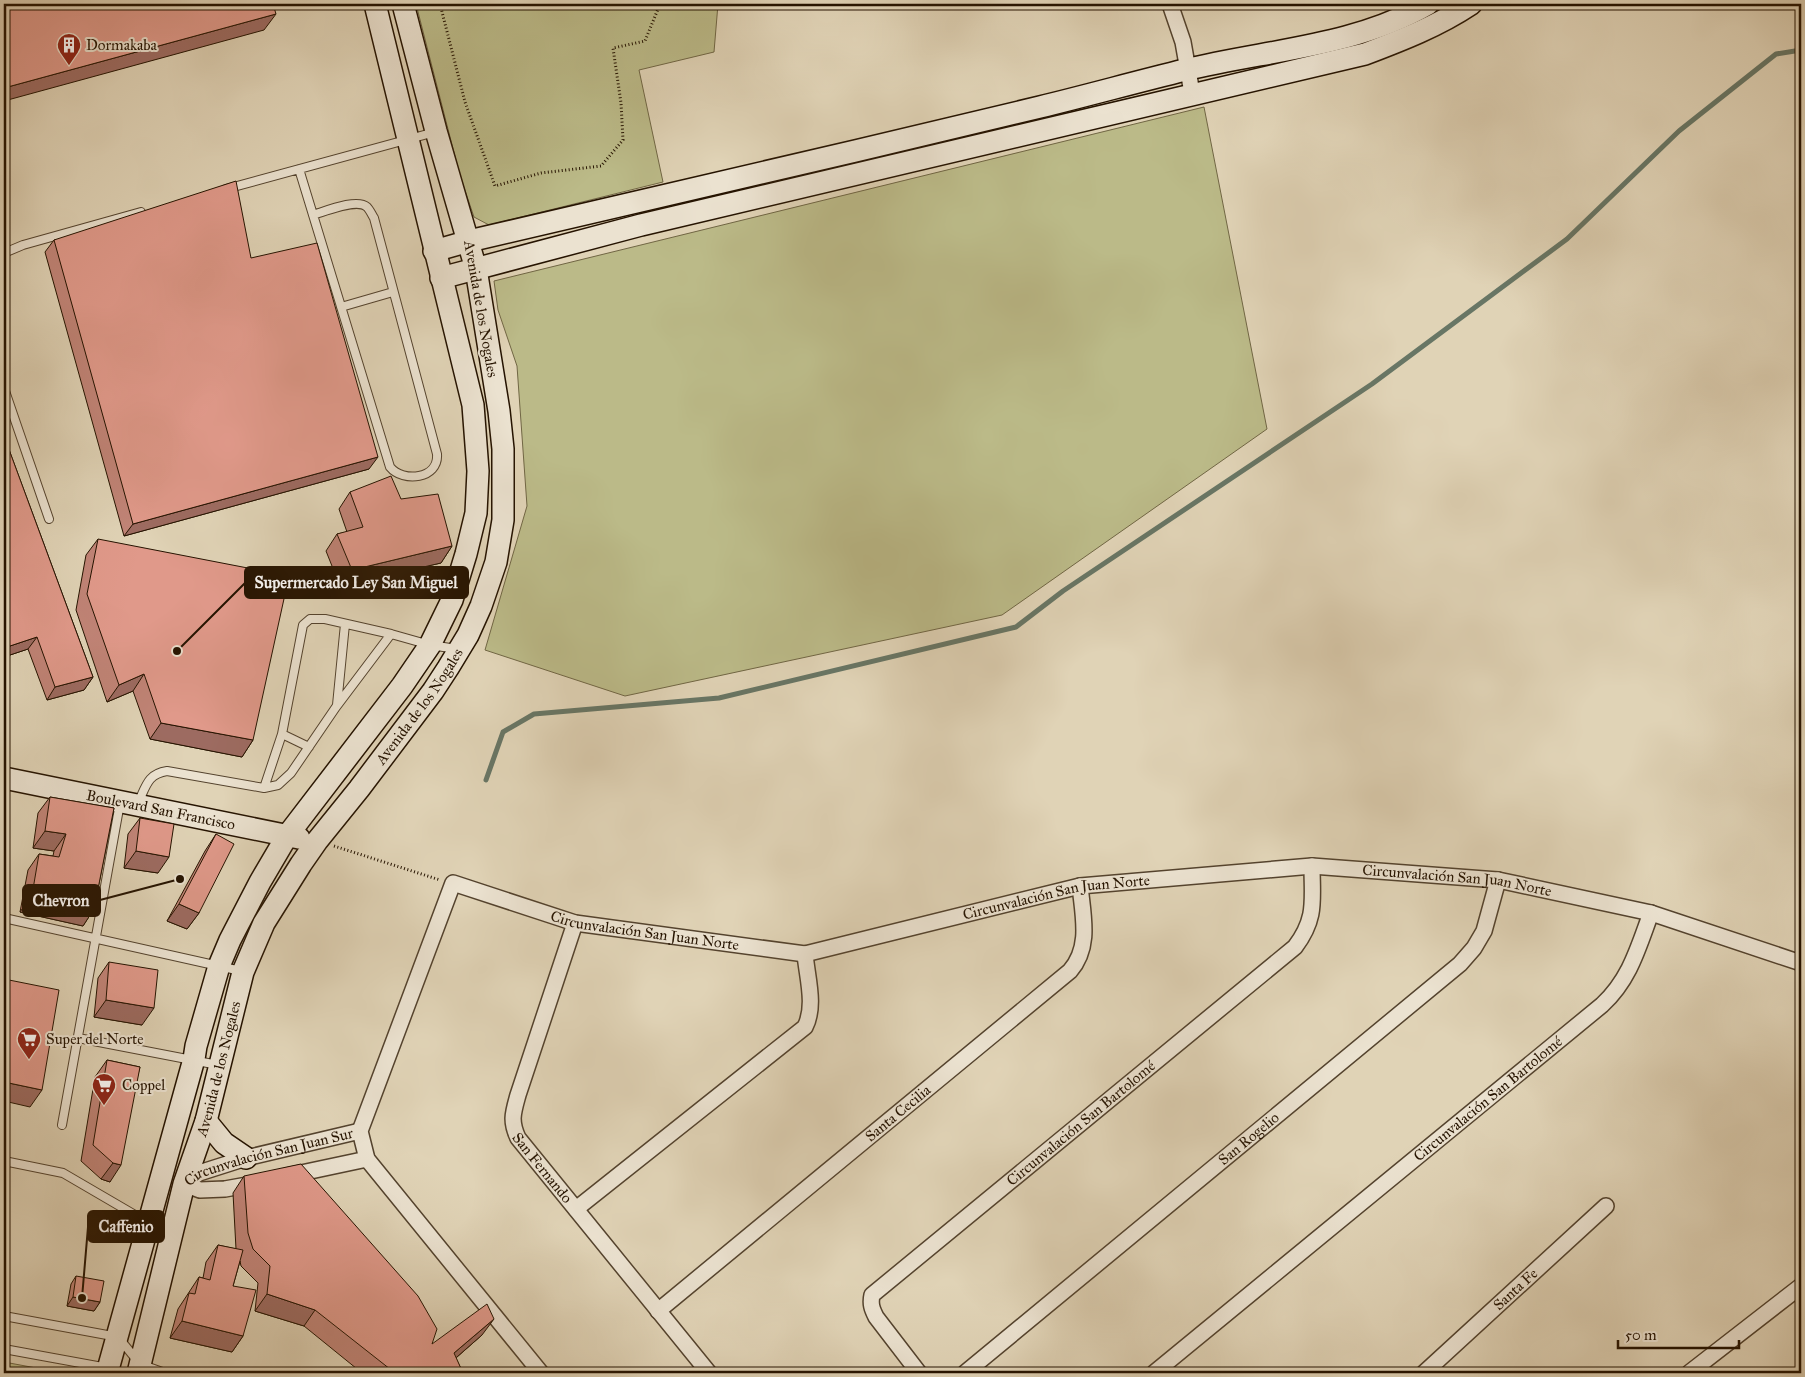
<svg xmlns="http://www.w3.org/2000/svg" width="1805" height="1377" viewBox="0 0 1805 1377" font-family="'IM FELL Great Primer',serif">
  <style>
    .green { fill: #bbba88; stroke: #706644 }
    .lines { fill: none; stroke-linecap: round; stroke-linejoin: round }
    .stream { stroke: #687665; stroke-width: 5 }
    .lane-casing { stroke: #54432e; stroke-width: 10 }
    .street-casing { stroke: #54432e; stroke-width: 18 }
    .secondary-casing { stroke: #251300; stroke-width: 24 }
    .path { stroke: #251300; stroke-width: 3; stroke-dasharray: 1 2.5; stroke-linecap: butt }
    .lane { stroke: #ebe2d0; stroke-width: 8 }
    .street { stroke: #ebe2d0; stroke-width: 15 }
    .secondary { stroke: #ebe2d0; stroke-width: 21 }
    .wall { fill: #c18477; stroke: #251300 }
    .shaded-wall { fill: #9d6b61; stroke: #251300 }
    .building { fill: #e0998a; stroke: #251300 }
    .labels { text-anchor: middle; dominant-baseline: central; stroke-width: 4; stroke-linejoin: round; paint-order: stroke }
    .poi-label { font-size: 15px; fill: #251300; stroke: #ebe2d0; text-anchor: start }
    .street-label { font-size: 15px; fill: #251300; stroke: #ebe2d0 }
    .leader { fill: none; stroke: #251300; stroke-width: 2 }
    .callout-dot { fill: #251300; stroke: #ebe2d0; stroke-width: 2 }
    .callout { fill: #251300; stroke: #251300; stroke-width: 2 }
    .callout-label { font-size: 16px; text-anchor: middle; font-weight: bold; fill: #fff }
  </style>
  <rect width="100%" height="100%" fill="#e0d3b6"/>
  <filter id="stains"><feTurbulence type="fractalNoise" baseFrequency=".004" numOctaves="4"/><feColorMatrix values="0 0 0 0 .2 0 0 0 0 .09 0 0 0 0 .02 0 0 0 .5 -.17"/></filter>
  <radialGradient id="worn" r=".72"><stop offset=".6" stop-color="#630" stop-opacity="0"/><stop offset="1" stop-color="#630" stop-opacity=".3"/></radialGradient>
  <path class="green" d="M416,4H718L714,52L639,70L663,182L489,225L474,217L460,176Z
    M1204,107L1267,429L1002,615L625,696L485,650L527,506L517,366L498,310L494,281Z
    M4,1362L63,1373H4Z"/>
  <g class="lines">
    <path class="stream" d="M486,780L503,732L534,714L719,698L1016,627L1063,591L1372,384L1567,239L1679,131L1776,54L1801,50"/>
    <g class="lane-casing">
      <path id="lane" d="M299,169C329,268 360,367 390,467C403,483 439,479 437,454L374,218C372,215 370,210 367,207C357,198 326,211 313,215
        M226,189L435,132
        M4,253L23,245L141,212
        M341,307L393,292
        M4,388L49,519
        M337,705L345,624
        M309,747L282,734L303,625L310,619H325L391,634
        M264,788L282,734
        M138,803C146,787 147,774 167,771L264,788L278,785L291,773L336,707L391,634L430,645L457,649
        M4,918L241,971
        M78,1038L218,1065
        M62,1125L120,803
        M4,1161L63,1173L147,1222
        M4,1316L118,1337L140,1364L165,1373
        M4,1349L108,1368"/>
    </g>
    <g class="street-casing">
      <g id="street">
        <path d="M1170,4L1183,42L1192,93"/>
        <path id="s1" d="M575,923L518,1095C513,1113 510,1121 518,1138L709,1373"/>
        <path d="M287,1176L367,1159"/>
        <path d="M184,1184L200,1190L225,1189L258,1183"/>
        <path id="s2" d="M184,1184L199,1173L246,1158L360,1131"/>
        <path d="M576,1209L805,1027C816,1006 807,977 805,954"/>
        <path id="s3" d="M658,1311L1070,971C1091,947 1083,916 1080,886"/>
        <path id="s4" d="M541,1373L367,1159L360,1131L453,883L575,923L805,954L1080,886L1312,866L1498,880L1651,913L1801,963"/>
        <path id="s5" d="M919,1373L876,1317C872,1309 870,1304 872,1295L1295,947C1317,918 1312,900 1312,866"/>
        <path id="s6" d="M965,1373L1460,964L1474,948L1484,931L1498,880"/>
        <path id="s7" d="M1154,1373L1602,1005C1630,979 1638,948 1651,913"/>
        <path id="s8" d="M1424,1373L1606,1206"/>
        <path d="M1689,1373L1801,1286"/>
      </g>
    </g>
    <g class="secondary-casing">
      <g id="secondary">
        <path d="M434,251L469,241C660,196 850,153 1040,107C1089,95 1136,82 1185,70C1266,50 1354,47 1428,4"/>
        <path d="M441,278L641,225L1365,54C1402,40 1438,26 1471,4"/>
        <path id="s9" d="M4,778L299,838"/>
        <path d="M206,1121L224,1143L246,1158"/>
        <path d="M107,1373L194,1059L196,1046L219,966L230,940L260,882L287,836L402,686L430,645L452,600L466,554L476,513L478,471L473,405L375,4"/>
        <path id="s10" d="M138,1373L184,1184L206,1121L243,972L264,923L301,864L317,841L359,789L433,691L448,668L468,635L481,606L496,562L503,520V449L499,411L476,269L436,131L403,4"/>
      </g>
    </g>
    <path class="path" d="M440,4L465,102L495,186L541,173L601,166L623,140L621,103L613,48L645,41L660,4
      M334,846L440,880"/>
    <use href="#lane" class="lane"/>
    <use href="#street" class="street"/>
    <use href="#secondary" class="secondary"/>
  </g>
  <path class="wall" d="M54,240L251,258L369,469L124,536L45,252Z
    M4,436L93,677L84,690L47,700L28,649L4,657Z
    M350,492L401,499L452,546L441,563L340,586L326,551L337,534L347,532L339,509Z
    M98,539L253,740L242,757L150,739L133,691L107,702L76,610L86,555Z
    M50,797L114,808L94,909L83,926L20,912L28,870L39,854L53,856L54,851L33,848L38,813Z
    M140,818L158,873L124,868L128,834Z
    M216,834L199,913L187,929L167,921L205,851Z
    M109,962L142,1025L94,1017L98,978Z
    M107,1060L140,1067L110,1182L101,1179L81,1161L95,1077Z
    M244,1176L432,1344L482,1335L456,1358L463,1373H362L304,1326L255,1311L258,1283L241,1266L240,1261L233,1286L243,1336L232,1352L170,1338L178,1309L199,1277L203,1278L206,1262L218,1245L236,1249L233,1193Z
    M76,1276L100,1302L94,1311L67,1306L71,1284Z"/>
  <path class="shaded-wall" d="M276,14L264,30L4,101V88Z
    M378,457L369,469L124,536L133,524Z
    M452,546L441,563L340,586L352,570Z
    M37,637L28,649L4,657V648Z
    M144,674L133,691L107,702L119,685Z
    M93,677L84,690L47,700L55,687Z
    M161,723L253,740L242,757L150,739Z
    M45,831L66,834L54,851L33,848Z
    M136,851L169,857L158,873L124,868Z
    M32,895L94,909L83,926L20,912Z
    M179,904L199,913L187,929L167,921Z
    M106,1000L154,1008L142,1025L94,1017Z
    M4,1082L42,1090L30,1107L4,1101Z
    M113,1163L121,1165L110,1182L101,1179Z
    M267,1294L315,1310L304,1326L255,1311Z
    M73,1297L100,1302L94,1311L67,1306Z
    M494,1319L482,1335L442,1370L454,1353Z
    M182,1321L243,1336L232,1352L170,1338Z"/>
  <path class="building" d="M4,4H273L276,14L4,88Z
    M236,181L251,258L317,243L378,457L133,524L54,240Z
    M4,436L93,677L55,687L37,637L4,648Z
    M391,476L401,499L438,494L452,546L352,570L337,534L363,527L350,492Z
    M98,539L289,576L253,740L161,723L144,674L119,685L87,594Z
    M50,797L114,808L94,909L32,895L39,854L59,857L66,834L45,831Z
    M140,818L174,824L169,857L136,851Z
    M216,834L234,844L199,913L179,904Z
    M109,962L158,970L154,1008L106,1000Z
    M4,979L59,990L42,1090L4,1082Z
    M107,1060L140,1067L121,1165L113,1163L93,1145Z
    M301,1164L418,1296L437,1329L432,1344L487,1304L494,1319L454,1353L463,1373H395L315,1310L267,1294L270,1266L253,1249L248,1233L244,1176Z
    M218,1245L243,1250L233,1286L256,1290L243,1336L182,1321L189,1293L195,1294L199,1277L210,1280Z
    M76,1276L104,1281L100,1302L73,1297Z"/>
  <defs>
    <g id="building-pin" transform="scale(1.25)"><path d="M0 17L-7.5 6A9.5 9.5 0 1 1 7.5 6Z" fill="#8f2418" stroke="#ebe2d0"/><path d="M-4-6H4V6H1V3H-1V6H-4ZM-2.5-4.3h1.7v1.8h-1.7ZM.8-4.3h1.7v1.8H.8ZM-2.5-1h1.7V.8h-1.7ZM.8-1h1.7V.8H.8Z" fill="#fff"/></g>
    <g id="supermarket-pin" transform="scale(1.25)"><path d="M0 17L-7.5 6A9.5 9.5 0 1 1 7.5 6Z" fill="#8f2418" stroke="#ebe2d0"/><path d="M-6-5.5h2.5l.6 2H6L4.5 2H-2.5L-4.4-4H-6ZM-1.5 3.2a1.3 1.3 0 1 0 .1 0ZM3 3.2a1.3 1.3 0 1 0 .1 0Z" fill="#fff"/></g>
  </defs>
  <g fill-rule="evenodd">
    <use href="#building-pin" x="69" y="45"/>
    <use href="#supermarket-pin" x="29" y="1039"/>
    <use href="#supermarket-pin" x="104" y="1085"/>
  </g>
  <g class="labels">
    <g class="poi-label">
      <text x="86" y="45">Dormakaba</text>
      <text x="46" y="1039">Super del Norte</text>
      <text x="122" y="1085">Coppel</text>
    </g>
    <g class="street-label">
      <text transform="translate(481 309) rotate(80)">Avenida de los Nogales</text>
      <text stroke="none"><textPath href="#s10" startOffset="735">Avenida de los Nogales</textPath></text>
      <text stroke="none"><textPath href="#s9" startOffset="160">Boulevard San Francisco</textPath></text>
      <text stroke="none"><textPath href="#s4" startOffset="1592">Circunvalación San Juan Norte</textPath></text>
      <text stroke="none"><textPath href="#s4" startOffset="1188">Circunvalación San Juan Norte</textPath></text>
      <text stroke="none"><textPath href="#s4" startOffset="768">Circunvalación San Juan Norte</textPath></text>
      <text stroke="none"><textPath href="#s10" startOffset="315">Avenida de los Nogales</textPath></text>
      <text stroke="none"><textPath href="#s7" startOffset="432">Circunvalación San Bartolomé</textPath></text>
      <text stroke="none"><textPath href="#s3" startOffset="311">Santa Cecilia</textPath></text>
      <text stroke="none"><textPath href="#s5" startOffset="364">Circunvalación San Bartolomé</textPath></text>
      <text stroke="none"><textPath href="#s6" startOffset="368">San Rogelio</textPath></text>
      <text stroke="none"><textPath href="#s2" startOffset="90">Circunvalación San Juan Sur</textPath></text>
      <text stroke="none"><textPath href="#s1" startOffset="264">San Fernando</textPath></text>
      <text stroke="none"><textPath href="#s8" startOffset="124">Santa Fe</textPath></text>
    </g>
  </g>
  <path class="leader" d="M177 651L245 583M180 879L100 900M82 1298L88 1227"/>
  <g class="callout-dot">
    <circle cx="177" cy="651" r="5"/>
    <circle cx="180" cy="879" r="5"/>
    <circle cx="82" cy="1298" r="5"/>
  </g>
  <g class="callout">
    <rect x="245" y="567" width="223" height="31" rx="5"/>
    <rect x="23" y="885" width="77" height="31" rx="5"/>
    <rect x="88" y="1211" width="76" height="31" rx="5"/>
  </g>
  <g class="callout-label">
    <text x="356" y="588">Supermercado Ley San Miguel</text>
    <text x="61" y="906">Chevron</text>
    <text x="126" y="1232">Caffenio</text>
  </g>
  <rect width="1805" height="1377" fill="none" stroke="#e0d3b6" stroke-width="20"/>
  <rect x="5" y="5" width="1795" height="1367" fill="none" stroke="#251300" stroke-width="2.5"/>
  <rect x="10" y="10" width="1785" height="1357" fill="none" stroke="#251300"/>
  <path d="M1618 1340v8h121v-8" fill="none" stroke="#251300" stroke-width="2.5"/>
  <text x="1625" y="1340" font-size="15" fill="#251300" stroke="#ebe2d0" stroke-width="4" paint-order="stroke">50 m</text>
  <rect width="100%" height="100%" filter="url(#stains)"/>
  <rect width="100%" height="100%" fill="url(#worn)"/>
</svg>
